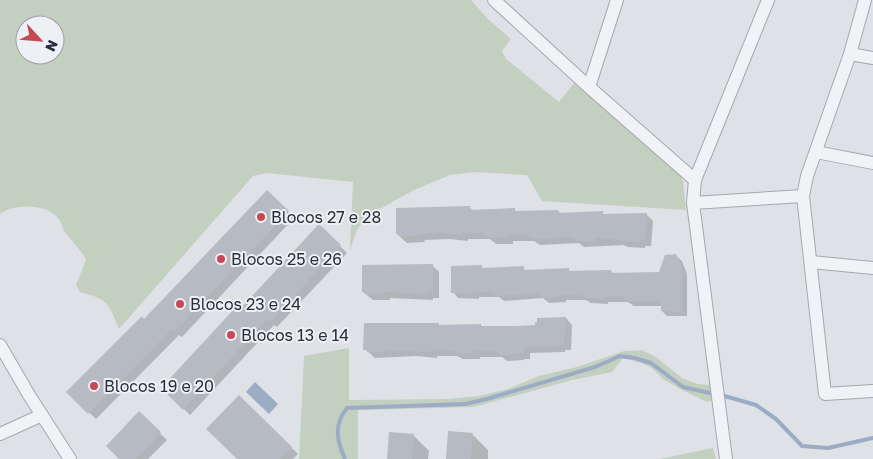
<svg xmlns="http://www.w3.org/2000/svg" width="873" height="459" viewBox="0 0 873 459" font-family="'Golos Text',sans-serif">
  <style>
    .green { fill: #c3d0c0; fill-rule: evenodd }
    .water { fill: #9bacc4 }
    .shadow { fill: #0003 }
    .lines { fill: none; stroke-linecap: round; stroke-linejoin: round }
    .stream { stroke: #9bacc4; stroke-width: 4 }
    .building { fill: #b6bac3 }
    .minor-casing { stroke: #a4a8b0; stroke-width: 14 }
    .minor { stroke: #f0f2f5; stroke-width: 12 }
    .poi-dot { fill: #c44b54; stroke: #edf0f4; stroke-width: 2 }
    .labels { text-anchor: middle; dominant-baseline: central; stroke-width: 4; stroke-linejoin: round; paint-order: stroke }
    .poi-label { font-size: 16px; fill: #282e3c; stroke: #edf0f4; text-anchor: start }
  </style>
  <rect width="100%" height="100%" fill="#dee1e6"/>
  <path class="green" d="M0,0H471L488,19L511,39L502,51L506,59L559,102L574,83L676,168L683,181L686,210L542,201L527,175L476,172L450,175L414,190L367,216L357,230L350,250L353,182L267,173L253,176L119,329C108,302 109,300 80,292L76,285L86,260C79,247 73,243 65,232C62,228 62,222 58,218C47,204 14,203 0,214ZM25,25H55V55H25Z
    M349,348V400L448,399L479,396L508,389L539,376L577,367L624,351L642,350L656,357L682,378L698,384L711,385L714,400L707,402L680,389L663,379L652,368L641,363L623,358L612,372L572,380L474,407L358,410V459H299L304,356Z
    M713,448L716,459H659Z"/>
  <path class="water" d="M255,382L278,404L269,414L246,392Z"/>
  <path class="shadow" d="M267,191L294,218L182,337L179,335L96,419L68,392L144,321Z
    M469,207L473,211L514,210L517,212L558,211L561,214L602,213L605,215L646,214L653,221L651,246H645V248L628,247L623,245L584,247L579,243L540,245L534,241H513V244H496L490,239H468V241L450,239L425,240L424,242L407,243L397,234Z
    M319,226L347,253L277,327L274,325L190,415L162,388L239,311Z
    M676,256L682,261L687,274V316H667L662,311V306H634L628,302H608V304L591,303L586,300H566V302L549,303L543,298L504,301L499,297H479V299L458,298L453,292L481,267L483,269L523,268L526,271L568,269L571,272L611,271L614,274L660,273Z
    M433,266L439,272V298H433V300L390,298V300H373L363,292Z
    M566,318L572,325L571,350H565V352L530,353V359H524V360L507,361L502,357H480V359H463L457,356H437V358L416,356L375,358L365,349L438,324L441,327L536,326Z
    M239,396L298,454L293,459H238Z
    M139,413L167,440L148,459H121Z
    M413,435L429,451L428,459H388Z
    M473,435L488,450V459H447Z"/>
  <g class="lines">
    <path class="stream" d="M721,395L756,405L776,419L802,446L828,448L873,438
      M345,459C337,441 333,425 347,408L465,404L487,399L595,367L620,356L635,358L651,363L683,387L714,394"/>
  </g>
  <path class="building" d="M267,190L289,211L174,332L172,329L88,414L66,392L142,316L144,319Z
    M470,206V210L515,208V211L558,210V213L603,211V214L647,213L645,240H639V242L620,241L616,240V239L595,238V241H576V239H573V237L532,239V237H528V235H507V237L488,238V236H484V233H462V235L444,234V233L418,234V236L400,237L399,234H396V208Z
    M319,224L341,245L270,322L267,319L183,410L161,388L236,307L239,310Z
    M676,254L682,267V312L661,311V301H627V299H623V297H603V299L585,298L581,297V295H561V297L542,298V296L539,295V293L497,296V294H493V292H474V294L451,293V266L482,265V268L524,266V270L569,268V271L611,270V273L659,272L665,255Z
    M433,264V292H427V294L384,292V294H365L366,292H362V265Z
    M566,317L564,344H559V346L524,347V353H518V354L499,355V353L495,352V351H474V353H455V351H451V350H431V352L386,350V352H367V350H363L364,323H439V325L481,324V326H517L535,325V322H537V318Z
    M239,395L292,447L280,459H237L206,429Z
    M139,411L161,432L136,459H119L106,446Z
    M448,431L473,433L471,459H446Z
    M389,432L414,434L412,459H387Z"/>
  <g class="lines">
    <g class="minor-casing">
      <path id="minor" d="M494,0L589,87L695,180
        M865,0L850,54L807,176L803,196L825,394L873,391
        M850,54L873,58
        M589,87L617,0
        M816,152L873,163
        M693,203L803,196
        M811,262L873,268
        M0,345L29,395L70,459
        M0,434L42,415
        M726,459L693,203L695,180L768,0"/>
    </g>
    <use href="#minor" class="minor"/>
  </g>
  <g class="poi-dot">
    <circle cx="261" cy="217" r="5"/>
    <circle cx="221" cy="259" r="5"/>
    <circle cx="180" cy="304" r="5"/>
    <circle cx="231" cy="335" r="5"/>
    <circle cx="94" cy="386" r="5"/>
  </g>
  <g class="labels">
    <g class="poi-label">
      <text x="271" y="217">Blocos 27 e 28</text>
      <text x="231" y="259">Blocos 25 e 26</text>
      <text x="190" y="304">Blocos 23 e 24</text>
      <text x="241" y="335">Blocos 13 e 14</text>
      <text x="104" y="386">Blocos 19 e 20</text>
    </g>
  </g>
  <g transform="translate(40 40) rotate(116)"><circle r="24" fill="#edf0f4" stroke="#9ea2aa"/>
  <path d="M0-4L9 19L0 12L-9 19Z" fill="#c44b54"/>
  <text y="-8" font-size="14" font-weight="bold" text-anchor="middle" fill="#282e3c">N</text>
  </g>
</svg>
